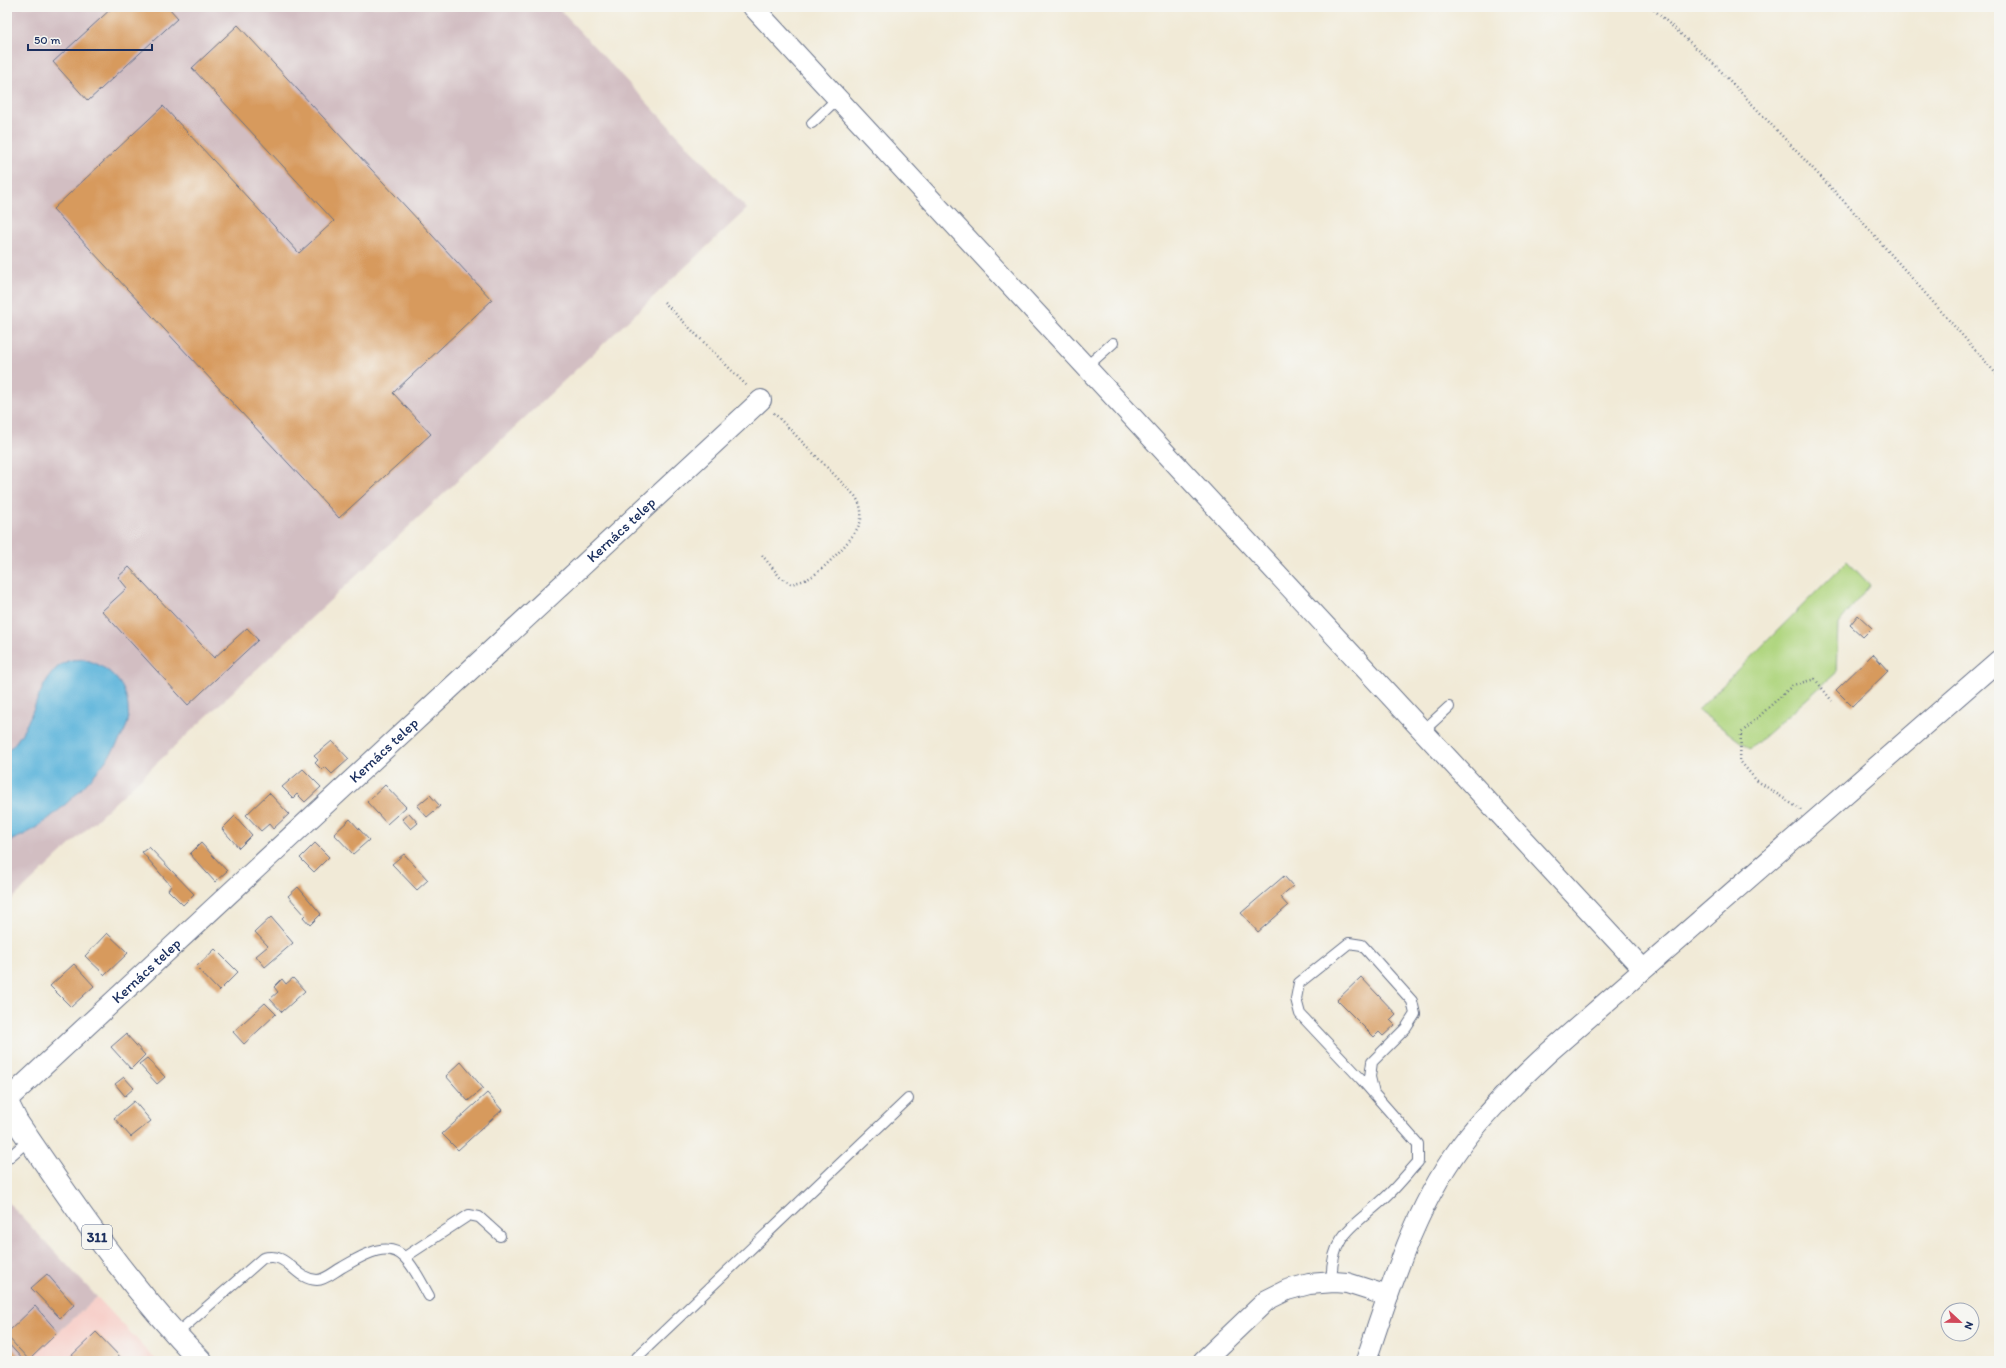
<svg xmlns="http://www.w3.org/2000/svg" width="2006" height="1368" viewBox="0 0 2006 1368" font-family="Itim,sans-serif">
  <style>
    .built { fill: #f7d0ca }
    .industrial { fill: #d2bec2 }
    .green { fill: #b0d680; stroke: #66826f }
    .water { fill: #5eb5db; stroke: #3c729c }
    .building { fill: #d79a5d }
    .lines { fill: none; stroke-linecap: round; stroke-linejoin: round }
    .service-casing { stroke: #667088; stroke-width: 12 }
    .minor-casing { stroke: #667088; stroke-width: 22 }
    .primary-casing { stroke: #667088; stroke-width: 24 }
    .path { stroke: #667088; stroke-width: 2.5; stroke-dasharray: 1 3; stroke-linecap: butt }
    .service { stroke: #fff; stroke-width: 10 }
    .minor { stroke: #fff; stroke-width: 20 }
    .primary { stroke: #fff; stroke-width: 22 }
    .labels { text-anchor: middle; dominant-baseline: central; stroke-width: 3; stroke-linejoin: round; paint-order: stroke }
    .shield { fill: #f6f6f2; stroke: #5d6b8a; stroke-width: 1 }
    .shield-label { font-size: 14px; font-weight: bold; fill: #1b2f5e }
    .street-label { font-size: 15px; fill: #1b2f5e; stroke: #f6f6f2 }
  </style>
  <rect width="100%" height="100%" fill="#f6f6f2"/>
  <filter id="ink" filterUnits="userSpaceOnUse"><feTurbulence type="fractalNoise" baseFrequency=".025" numOctaves="2"/><feDisplacementMap in="SourceGraphic" scale="8" xChannelSelector="R" yChannelSelector="G"/><feConvolveMatrix kernelMatrix="1 2 1 2 8 2 1 2 1" color-interpolation-filters="sRGB"/></filter>
  <filter id="wash" filterUnits="userSpaceOnUse"><feTurbulence type="fractalNoise" baseFrequency=".012" numOctaves="4" result="noise"/><feDisplacementMap in="SourceGraphic" scale="16" xChannelSelector="R" yChannelSelector="G"/><feGaussianBlur stdDeviation="0.9" result="paint"/><feColorMatrix in="noise" values="0 0 0 0 0 0 0 0 0 0 0 0 0 0 0 0 0 1.4 0 .05"/><feComposite in="paint" operator="in"/></filter>
  <g filter="url(#wash)">
    <rect width="100%" height="100%" fill="#f1ead7"/>
    <path class="built" d="M97,1297L157,1361H27Z"/>
    <path class="industrial" d="M7,7H557L747,209L9,902L7,901Z
      M7,1201L97,1297L27,1361H7Z"/>
    <path class="green" d="M1847,561L1870,585L1838,624L1836,673L1750,749L1698,710Z"/>
    <path class="water" d="M83,659C106,665 126,681 128,707C128,711 129,717 128,722C117,759 45,834 7,841V751C36,728 36,673 68,661C72,659 79,660 83,659Z"/>
    <g id="blocks">
      <path class="building" d="M113,7H168L178,18L88,101L53,62Z
        M238,25L492,300L393,393L431,434L339,518L53,209L163,106L299,253L334,221L192,68Z
        M129,567L214,658L247,628L258,640L188,705L102,611L127,588L118,577Z
        M1858,615L1872,628L1863,637L1850,625Z
        M1873,654L1888,671L1852,706L1836,690Z
        M332,741L349,759L332,774L325,767L322,770L315,763L318,760L314,756Z
        M303,769L321,787L305,802L297,794L293,798L282,787Z
        M385,785L406,807L387,824L367,802Z
        M269,793L289,814L273,829L269,824L261,831L246,815Z
        M430,795L440,806L427,817L417,806Z
        M409,813L418,823L411,829L402,819Z
        M235,816L252,835L239,848L222,829Z
        M350,819L369,840L353,854L334,834Z
        M201,843L227,871L215,882L190,854Z
        M315,843L329,857L314,872L300,858Z
        M149,847L194,894L183,905L168,890L171,886L142,852Z
        M404,854L428,880L417,890L392,864Z
        M1284,876L1293,886L1280,897L1288,906L1258,932L1241,913Z
        M298,887L321,914L310,925L303,917L305,915L288,896Z
        M271,917L293,943L265,967L256,956L268,946L255,932Z
        M107,933L128,953L105,975L85,956Z
        M215,949L238,972L219,991L196,967Z
        M74,964L94,986L71,1007L50,986Z
        M1361,977L1396,1014L1390,1020L1395,1025L1383,1036L1379,1032L1374,1037L1337,1000Z
        M293,978L305,991L282,1012L270,999L278,992L274,987L282,979L286,984Z
        M265,1003L276,1014L244,1044L233,1032Z
        M126,1034L145,1055L131,1069L111,1047Z
        M147,1058L165,1077L157,1084L139,1064Z
        M461,1062L483,1088L468,1101L446,1076Z
        M124,1077L134,1088L125,1096L115,1084Z
        M487,1093L502,1110L458,1150L442,1134Z
        M134,1101L151,1121L131,1137L114,1118Z
        M47,1274L74,1305L60,1318L31,1288Z
        M35,1306L58,1332L29,1360L7,1336V1333Z
        M96,1332L124,1361H66Z
        M7,1342L24,1361H7Z"/>
    </g>
  </g>
  <g filter="url(#ink)">
    <use href="#blocks" fill-opacity="0" stroke="#667088" stroke-width="1"/>
    <g class="lines">
      <g class="service-casing">
        <path id="service" d="M812,123L838,98
          M1086,367L1113,343
          M1423,731L1449,707
          M7,1159L29,1140
          M405,1257L469,1215L479,1217L500,1236
          M1332,1282C1329,1232 1359,1224 1389,1194C1399,1184 1408,1173 1418,1162V1144L1361,1079L1300,1014L1296,999L1299,983L1349,943L1362,945L1412,1001L1415,1014L1406,1028L1372,1062L1370,1077L1374,1094
          M175,1335L263,1258C289,1251 293,1279 317,1280C325,1280 334,1272 341,1268C359,1258 387,1238 405,1258C415,1268 422,1284 429,1296
          M633,1361L908,1099"/>
      </g>
      <g class="minor-casing">
        <g id="minor">
          <path d="M753,7L1643,969"/>
          <path id="s1" d="M7,1100L761,400"/>
          <path d="M1203,1361L1267,1300L1287,1290L1309,1284L1334,1282L1347,1283L1388,1296"/>
          <path d="M1366,1361C1392,1283 1417,1200 1469,1135C1493,1105 1521,1078 1549,1052L1999,660"/>
        </g>
      </g>
      <g class="primary-casing">
        <path id="primary" d="M7,1102L17,1122C74,1206 130,1288 201,1361"/>
      </g>
      <path class="path" d="M1651,7L1716,66L1851,209L1999,377
        M664,302L748,387
        M762,555L780,577L791,584C798,582 804,581 811,577C823,570 860,533 861,519C862,510 860,503 855,496L773,412
        M1801,810L1756,780L1740,761L1741,733L1793,685L1815,679L1832,701"/>
      <use href="#service" class="service"/>
      <use href="#minor" class="minor"/>
      <use href="#primary" class="primary"/>
    </g>
  </g>
  <g class="labels">
    <rect class="shield" x="82" y="1225" width="30" height="24" rx="3"/>
    <g class="shield-label">
      <text x="97" y="1237">311</text>
    </g>
    <g class="street-label">
      <text stroke="none"><textPath href="#s1" startOffset="838">Kernács telep</textPath></text>
      <text stroke="none"><textPath href="#s1" startOffset="514">Kernács telep</textPath></text>
      <text stroke="none"><textPath href="#s1" startOffset="190">Kernács telep</textPath></text>
    </g>
  </g>
  <rect width="2006" height="1368" fill="none" stroke="#f6f6f2" stroke-width="24"/>
  <g transform="translate(1960 1322) rotate(112)"><circle r="19" fill="#f6f6f2" stroke="#9ea6b7"/>
  <path d="M0-3L7 15L0 10L-7 15Z" fill="#d1495b"/>
  <text y="-6" font-size="11" font-weight="bold" text-anchor="middle" fill="#1b2f5e">N</text>
  </g>
  <path d="M28 44v6h124v-6" fill="none" stroke="#1b2f5e" stroke-width="2"/>
  <text x="34" y="44" font-size="12" fill="#1b2f5e" stroke="#f6f6f2" stroke-width="3" paint-order="stroke">50 m</text>
</svg>
